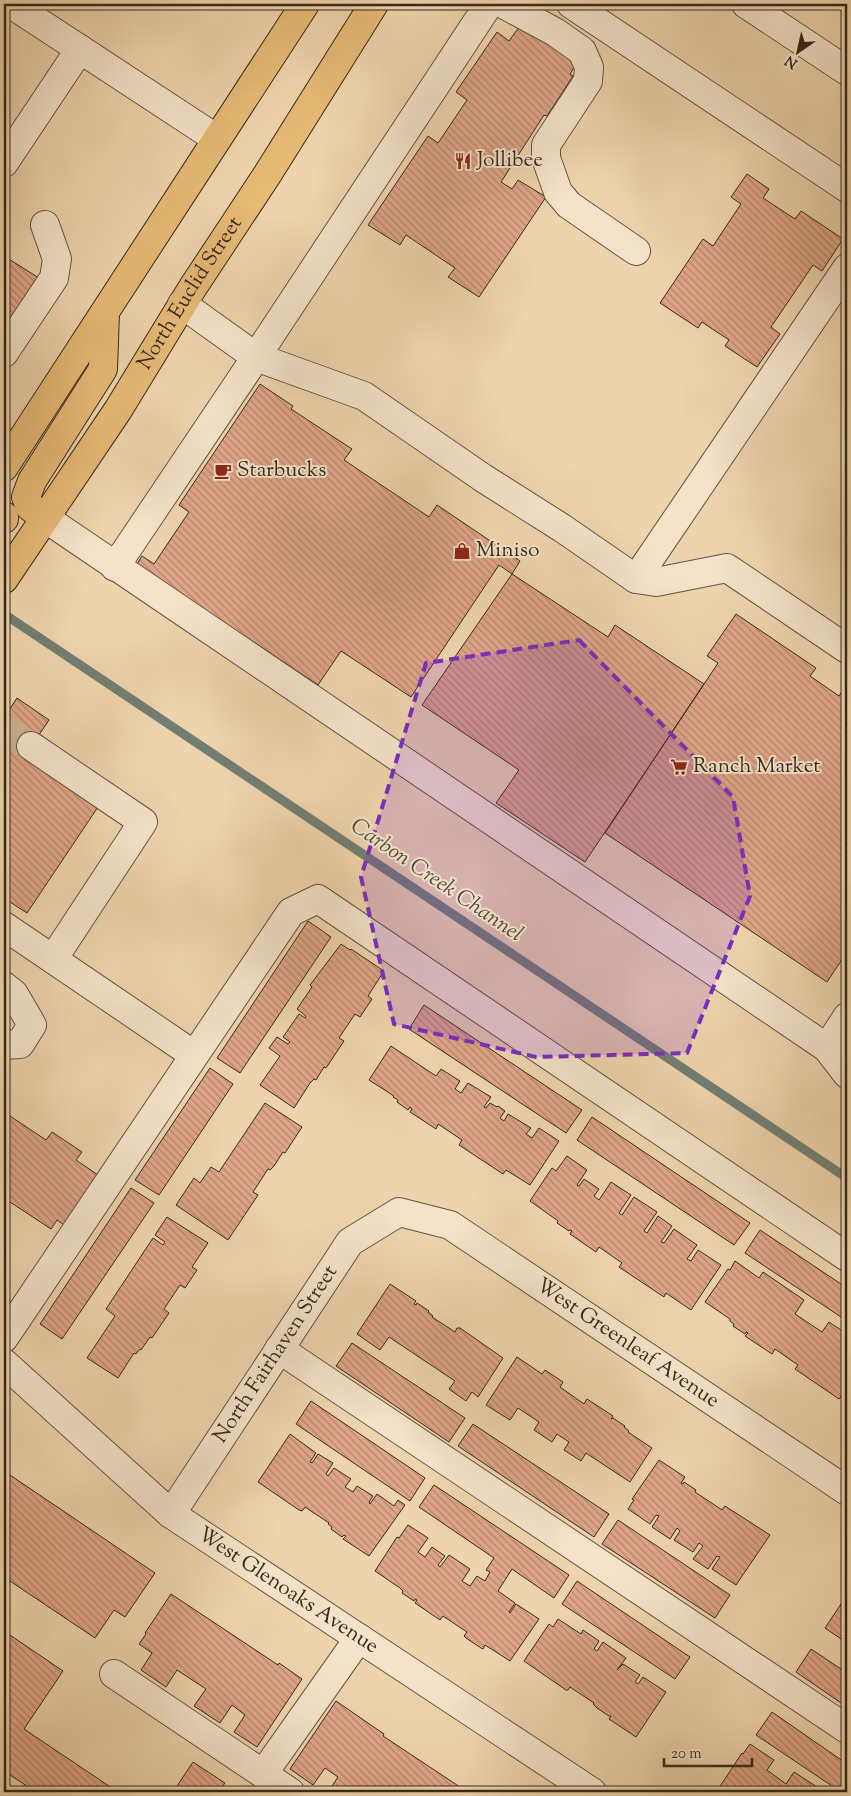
<svg xmlns="http://www.w3.org/2000/svg" width="851" height="1796" viewBox="0 0 851 1796" font-family="'Sorts Mill Goudy',serif">
  <style>
    .lines { fill: none; stroke-linecap: round; stroke-linejoin: round }
    .stream { stroke: #717e72; stroke-width: 9 }
    .building { fill: url(#building-back-hatch); stroke: #36281c }
    .minor-tunnel { stroke: #c9b290; stroke-width: 28; stroke-dasharray: 28 14; stroke-linecap: butt }
    .minor-casing { stroke: #645340; stroke-width: 30 }
    .major-casing { stroke: #36281c; stroke-width: 30 }
    .minor { stroke: #f4e3ca; stroke-width: 28 }
    .major { stroke: #e7ba76; stroke-width: 28 }
    .marked { fill: #7b2cbf; fill-opacity: 0.2; stroke: #7b2cbf; stroke-width: 4; stroke-dasharray: 10 6; stroke-linejoin: round }
    .labels { text-anchor: middle; dominant-baseline: central; stroke-width: 4; stroke-linejoin: round; paint-order: stroke }
    .poi-label { font-size: 21px; fill: #36281c; stroke: #f4e3ca; text-anchor: start }
    .street-label { font-size: 21px; fill: #36281c; stroke: #f4e3ca }
    .water-label { font-size: 22px; font-style: italic; fill: #4f4c40; stroke: #f4e3ca }
  </style>
  <defs>
    <pattern id="building-back-hatch" width="6" height="6" patternUnits="userSpaceOnUse" patternTransform="scale(1.25)"><rect width="6" height="6" fill="#dfa588"/><path d="M-1 5l2 2M0 0l6 6M5-1l2 2" fill="none" stroke="#b6866e"/></pattern>
  </defs>
  <rect width="100%" height="100%" fill="#eed4ad"/>
  <filter id="stains"><feTurbulence type="fractalNoise" baseFrequency=".004" numOctaves="4"/><feColorMatrix values="0 0 0 0 .2 0 0 0 0 .09 0 0 0 0 .02 0 0 0 .5 -.17"/></filter>
  <radialGradient id="worn" r=".72"><stop offset=".6" stop-color="#630" stop-opacity="0"/><stop offset="1" stop-color="#630" stop-opacity=".3"/></radialGradient>
  <g class="lines">
    <path class="stream" d="M4,614L847,1178"/>
  </g>
  <path class="building" d="M532,9L588,46L570,74L573,76L547,116L544,115L501,182L512,189L518,180L546,197L479,297L448,277L455,268L406,235L400,245L368,225L428,136L438,143L467,100L456,92L497,32L509,41Z
    M747,174L769,189L763,198L795,219L801,211L843,239L822,271L813,265L771,327L780,334L757,367L725,346L729,340L702,322L698,328L660,303L703,239L713,246L741,204L731,197Z
    M4,256L42,280L4,332Z
    M260,384L293,406L291,409L352,449L344,460L429,517L437,505L520,561L512,574L499,565L411,697L341,651L318,685L137,564L142,556L154,564L189,512L179,505Z
    M512,574L608,637L615,625L704,684L585,862L496,803L519,770L422,705Z
    M736,614L816,668L810,676L839,696L844,688L847,690V952L827,982L605,833L718,663L707,656Z
    M17,698L49,720L26,754L100,804L27,913L4,898V718Z
    M308,921L331,937L240,1073L217,1058Z
    M341,944L350,950L351,949L384,971L368,996L372,999L360,1017L355,1014L339,1038L344,1041L326,1068L324,1067L316,1080L314,1079L310,1083L294,1108L260,1085L280,1056L269,1048L277,1037L288,1044L290,1042L283,1037L299,1014L305,1018L306,1016L297,1009L312,987L310,985Z
    M424,1005L582,1110L566,1133L409,1029Z
    M391,1046L436,1076L441,1069L460,1081L455,1089L461,1093L468,1083L491,1097L484,1107L486,1108L490,1103L497,1107L498,1106L505,1111L500,1118L504,1121L508,1114L531,1128L526,1134L532,1138L539,1128L559,1141L530,1185L506,1170L503,1174L459,1145L462,1140L438,1124L436,1129L410,1112L412,1109L410,1107L408,1110L397,1102L398,1100L393,1097L394,1096L369,1080Z
    M210,1068L233,1084L159,1195L135,1180Z
    M265,1103L302,1127L285,1153L283,1152L274,1166L270,1170L268,1169L253,1192L258,1195L228,1240L176,1205L194,1178L200,1183L211,1167L219,1172Z
    M4,1112L46,1140L52,1132L82,1152L76,1160L98,1175L64,1225L57,1220L51,1229L4,1198Z
    M592,1117L750,1223L734,1245L577,1140Z
    M567,1156L587,1170L577,1185L579,1186L584,1179L599,1189L594,1196L599,1200L611,1182L631,1195L619,1213L622,1215L634,1197L657,1212L644,1231L647,1233L658,1216L672,1226L661,1242L664,1243L674,1229L697,1245L687,1259L691,1261L698,1250L721,1265L691,1310L666,1293L664,1297L619,1267L622,1263L599,1247L596,1252L570,1234L572,1231L570,1230L569,1231L557,1223L558,1221L554,1218L530,1201L552,1168L556,1171Z
    M131,1188L154,1203L62,1339L40,1324Z
    M167,1217L208,1243L192,1267L197,1270L185,1288L180,1285L164,1309L169,1313L152,1338L150,1337L141,1350L140,1349L136,1354L134,1353L118,1378L87,1358L115,1316L106,1309L153,1238L163,1245L165,1242L155,1235Z
    M760,1230L847,1288V1321L745,1253Z
    M735,1261L759,1278L763,1272L804,1300L795,1314L822,1332L829,1322L847,1334L844,1338L847,1340V1398L842,1395L839,1399L795,1369L798,1365L775,1349L772,1354L745,1336L748,1333L746,1332L745,1334L733,1326L734,1324L730,1321V1319L705,1302L728,1269L730,1270Z
    M390,1284L416,1301L414,1304L416,1305L417,1303L429,1311L428,1312L433,1316L432,1317L455,1332L457,1328H460L503,1358L478,1397L472,1392L466,1401L449,1389L455,1381L389,1337L380,1350L357,1334Z
    M352,1343L465,1418L449,1442L336,1366Z
    M517,1357L542,1374L545,1370L563,1382L560,1387L584,1404L587,1399L613,1416L611,1419L613,1418L625,1426L624,1427L629,1431L628,1432L652,1448L630,1482L586,1453L581,1461L564,1450L569,1442L557,1434L552,1442L534,1430L539,1422L518,1408L510,1420L486,1405Z
    M311,1401L425,1478L410,1501L296,1424Z
    M473,1424L609,1514L594,1537L458,1446Z
    M290,1434L316,1453L310,1462L312,1463L318,1454L333,1463L326,1474L328,1476L334,1468L351,1479L345,1487L353,1492L357,1486L373,1496L369,1502L370,1504L377,1494L394,1506L398,1500L405,1505L369,1556L343,1539L346,1536L344,1535L342,1537L331,1529L332,1527L328,1524L329,1523L305,1507L302,1511L299,1510L258,1482Z
    M659,1460L685,1477L681,1483L683,1484L684,1482L696,1490L695,1492L722,1510L725,1506L770,1535L736,1585L712,1569L720,1557L717,1556L708,1569L693,1559L703,1546L699,1543L693,1552L674,1540L680,1531L677,1528L670,1539L652,1527L659,1516L656,1515L650,1524L628,1509L634,1500L632,1499Z
    M4,1471L155,1573L125,1617L114,1610L95,1638L4,1577Z
    M434,1485L569,1575L554,1598L512,1569L498,1591L515,1603L509,1612L510,1613L516,1604L539,1619L510,1661L485,1645L483,1649L481,1648L466,1638L464,1636L467,1632L443,1616L440,1620L415,1603L417,1600L415,1599L414,1601L402,1593L403,1591L400,1588L375,1571L397,1537L399,1538L408,1525L428,1538L418,1552L425,1557L432,1547L445,1556L438,1565L440,1567L449,1555L470,1569L462,1581L470,1586L477,1576L485,1581L490,1572L486,1570L494,1558L419,1507Z
    M618,1520L730,1595L715,1618L602,1544Z
    M577,1581L690,1657L675,1679L562,1604Z
    M171,1594L278,1665L279,1663L302,1679L257,1747L234,1732L245,1715L232,1705L220,1723L194,1706L206,1689L177,1670L166,1687L141,1670L152,1653L139,1644L146,1634L145,1633Z
    M847,1595V1643L825,1628Z
    M558,1619L581,1634L583,1630L599,1641L594,1649L597,1651L603,1642L626,1658L617,1670L623,1664L640,1675L635,1682L638,1684L643,1677L666,1692L636,1737L609,1719L611,1716H609L597,1708L593,1704L594,1703L570,1687L568,1690H566L524,1661L549,1624L553,1627Z
    M4,1631L63,1671L24,1729L118,1792H36L4,1771Z
    M811,1649L847,1673V1707L796,1672Z
    M336,1701L384,1734L383,1736L463,1789L464,1788L470,1792H328L338,1777L325,1768L313,1785L290,1769Z
    M772,1712L847,1764V1792H841L756,1735Z
    M750,1744L774,1760L767,1770L786,1784L794,1772L817,1787L814,1792H719L717,1791L742,1753L743,1754Z
    M193,1762L225,1783L218,1792H173Z"/>
  <g class="lines">
    <path class="minor-tunnel" d="M4,728L31,746"/>
    <g class="minor-casing">
      <g id="minor">
        <path d="M11,4L217,139"/>
        <path d="M503,4L555,32L582,51L589,67L588,81L546,145V158L558,192L569,205L636,251"/>
        <path d="M571,4L847,188"/>
        <path d="M746,4L847,71"/>
        <path d="M4,163L80,49"/>
        <path d="M182,304L256,357L364,396L483,478L562,528L636,579L656,582L727,568L847,649"/>
        <path d="M4,353L54,278L57,259L45,225"/>
        <path d="M45,518L827,1048L847,1074"/>
        <path d="M115,567L256,357L489,4"/>
        <path d="M636,579L847,268"/>
        <path d="M31,746L143,822L53,959"/>
        <path d="M4,926L194,1055"/>
        <path d="M4,986L14,994L32,1025L20,1044L4,1045"/>
        <path d="M827,1048L847,1017"/>
        <path d="M4,1338L291,912L318,899L847,1257"/>
        <path d="M279,1349L847,1729"/>
        <path id="s1" d="M4,1363L171,1514L592,1792"/>
        <path id="s2" d="M171,1514L350,1242L399,1212L450,1225L847,1491"/>
        <path d="M114,1674L290,1792"/>
        <path d="M263,1774L359,1638"/>
      </g>
    </g>
    <g class="major-casing">
      <g id="major">
        <path d="M4,467L305,4"/>
        <path d="M4,516V519"/>
        <path d="M45,518L30,507L26,497L32,481L103,369L105,313"/>
        <path id="s3" d="M4,579L118,410L193,287L267,175L374,4"/>
      </g>
    </g>
    <use href="#minor" class="minor"/>
    <use href="#major" class="major"/>
  </g>
  <path class="marked" d="M579,640L733,797L750,896L687,1053L536,1057L394,1024L361,877L426,663Z"/>
  <defs>
    <g id="restaurant-bare" transform="scale(1.35)"><path d="M-5-6h1v4h1v-4h1v4h1v-4h1v5L-1.5 .5V6h-2V.5L-5-1ZM5-6V6H3V1.5H1.5Q1.5-4 5-6Z" fill="#8f2418" stroke="#f4e3ca" stroke-width="2.5" paint-order="stroke"/></g>
    <g id="cafe-bare" transform="scale(1.35)"><path d="M-5.5-4.5H6V0H3Q3 3.5 0 3.5H-2.5Q-5.5 3.5-5.5 0ZM3-3.2v2h1.7v-2ZM-6 4.5H4V6H-6Z" fill="#8f2418" stroke="#f4e3ca" stroke-width="2.5" paint-order="stroke"/></g>
    <g id="shop-bare" transform="scale(1.35)"><path d="M-5-2.5h2.3a2.7 3.5 0 0 1 5.4 0H5L5.5 6h-11ZM-1.5-2.5h3a1.5 2.3 0 0 0-3 0Z" fill="#8f2418" stroke="#f4e3ca" stroke-width="2.5" paint-order="stroke"/></g>
    <g id="supermarket-bare" transform="scale(1.35)"><path d="M-6-5.5h2.5l.6 2H6L4.5 2H-2.5L-4.4-4H-6ZM-1.5 3.2a1.3 1.3 0 1 0 .1 0ZM3 3.2a1.3 1.3 0 1 0 .1 0Z" fill="#8f2418" stroke="#f4e3ca" stroke-width="2.5" paint-order="stroke"/></g>
  </defs>
  <g fill-rule="evenodd">
    <use href="#restaurant-bare" x="463" y="161"/>
    <use href="#cafe-bare" x="223" y="471"/>
    <use href="#shop-bare" x="462" y="551"/>
    <use href="#supermarket-bare" x="679" y="767"/>
  </g>
  <g class="labels">
    <g class="poi-label">
      <text x="477" y="161">Jollibee</text>
      <text x="237" y="471">Starbucks</text>
      <text x="476" y="551">Miniso</text>
      <text x="693" y="767">Ranch Market</text>
    </g>
    <g class="street-label">
      <text stroke="none"><textPath href="#s3" startOffset="341">North Euclid Street</textPath></text>
      <text stroke="none"><textPath href="#s2" startOffset="649">West Greenleaf Avenue</textPath></text>
      <text stroke="none"><textPath href="#s2" startOffset="191">North Fairhaven Street</textPath></text>
      <text stroke="none"><textPath href="#s1" startOffset="365">West Glenoaks Avenue</textPath></text>
    </g>
    <g class="water-label">
      <text transform="translate(436 881) rotate(34)">Carbon Creek Channel</text>
    </g>
  </g>
  <rect width="851" height="1796" fill="none" stroke="#eed4ad" stroke-width="20"/>
  <rect x="5" y="5" width="841" height="1786" fill="none" stroke="#36281c" stroke-width="2.5"/>
  <rect x="10" y="10" width="831" height="1776" fill="none" stroke="#36281c"/>
  <g transform="translate(798 52) rotate(214)" stroke="#f4e3ca" stroke-width="4" paint-order="stroke">
  <path d="M0-4L9 19L0 12L-9 19Z" fill="#36281c"/>
  <text y="-8" font-size="14" font-weight="bold" text-anchor="middle" fill="#36281c">N</text>
  </g>
  <path d="M664 1758v8h88v-8" fill="none" stroke="#36281c" stroke-width="2.5"/>
  <text x="671" y="1758" font-size="15" fill="#36281c" stroke="#f4e3ca" stroke-width="4" paint-order="stroke">20 m</text>
  <rect width="100%" height="100%" filter="url(#stains)"/>
  <rect width="100%" height="100%" fill="url(#worn)"/>
</svg>
